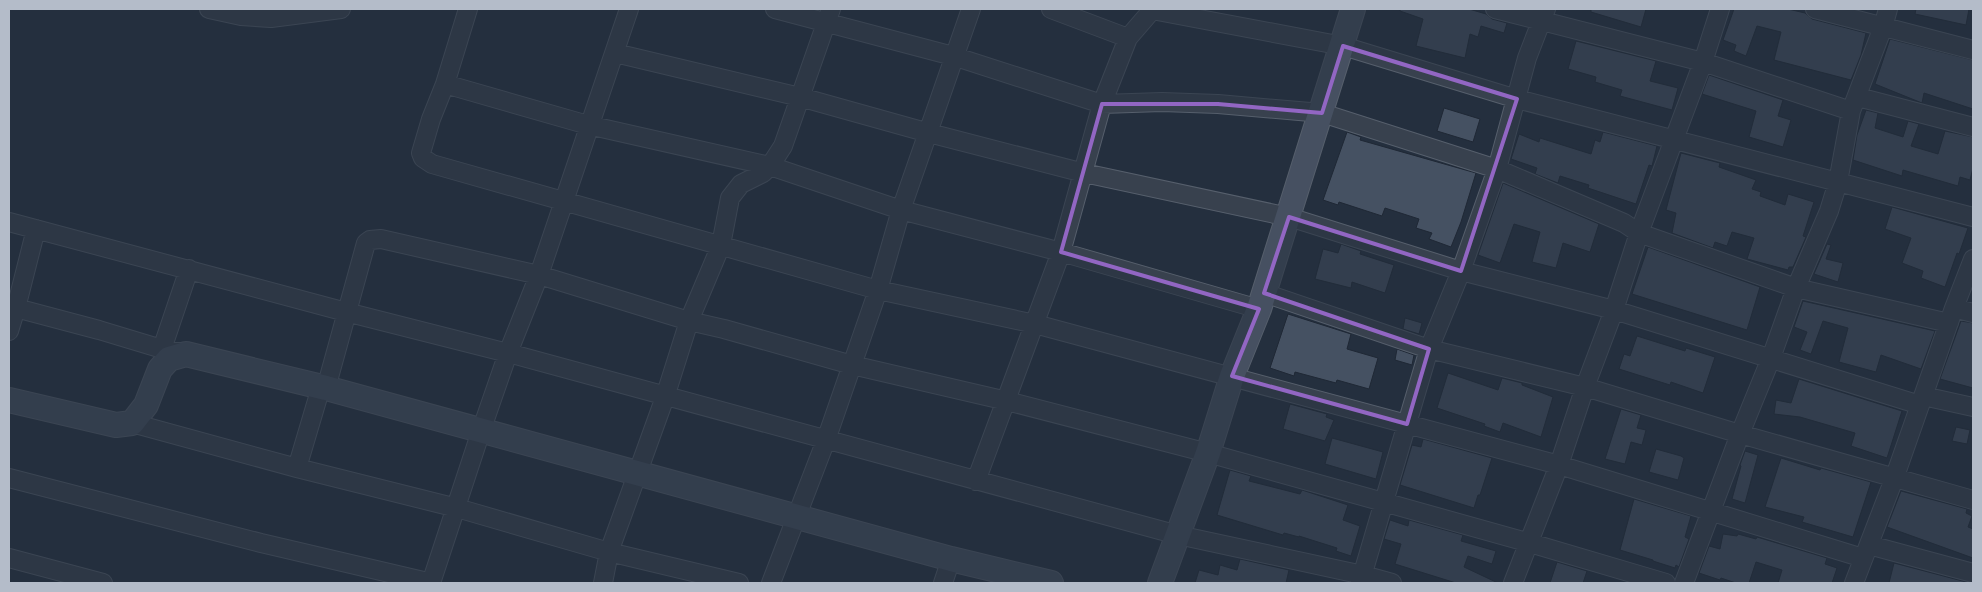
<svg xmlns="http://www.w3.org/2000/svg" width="1982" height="592" viewBox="0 0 1982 592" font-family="'Noto Sans',sans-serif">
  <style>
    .building { fill: #455162; stroke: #1f2835 }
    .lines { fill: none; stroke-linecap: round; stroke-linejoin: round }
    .street-casing { stroke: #565f6c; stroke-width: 20 }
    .secondary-casing { stroke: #565f6c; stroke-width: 26 }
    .street { stroke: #38414e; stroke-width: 18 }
    .secondary { stroke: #465061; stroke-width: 24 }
    .marked { fill: none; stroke: #9266c3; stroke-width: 4; stroke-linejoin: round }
  </style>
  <rect width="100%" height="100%" fill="#242f3e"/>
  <path class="building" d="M1400,9H1469L1486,14L1492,19L1507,23L1504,33L1481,26L1478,37L1470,34L1465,58L1416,46L1423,19L1400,11Z
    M1591,9H1646L1641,27L1591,12Z
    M1734,9H1788L1805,13L1812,19L1866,33L1861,55L1851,80L1774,60L1781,32L1757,26L1746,56L1734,51L1736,45L1723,40Z
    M1916,9H1969L1966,25L1915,14Z
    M1890,39L1973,60V109L1924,93L1922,103L1875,84Z
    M1576,41L1656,61L1650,81L1678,88L1672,110L1620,96L1622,90L1595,82L1596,77L1568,69Z
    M1709,75L1783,100L1778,116L1791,120L1783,147L1749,137L1756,111L1702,94Z
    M1444,108L1480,119L1473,142L1437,131Z
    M1866,110L1878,113L1875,128L1903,137L1908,121L1919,124L1911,146L1938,154L1945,131L1973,137V168L1970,180L1960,177L1958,186L1903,170L1902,176L1853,160L1857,135Z
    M1347,132L1361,137L1360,140L1476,173L1461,222L1451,247L1429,239L1432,233L1416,228L1419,219L1385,208L1382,216L1339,202L1338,205L1323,200Z
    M1603,132L1657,146L1652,166L1649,165L1636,204L1588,188L1589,185L1560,176L1558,183L1535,174L1537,168L1511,159L1519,134L1539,142L1540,138L1591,154L1595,140L1600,142Z
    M1681,153L1720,163L1719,167L1756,180L1752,189L1761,192L1760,196L1785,205L1788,194L1814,202L1803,236L1806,237L1793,267H1789L1788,270L1747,259L1754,238L1732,232L1727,246L1715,242L1713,248L1672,233L1676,213L1666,210Z
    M1503,183L1599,224L1590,252L1563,243L1556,268L1532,262L1540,232L1514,224L1500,263L1478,255Z
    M1892,207L1968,228L1959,254L1957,253L1945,287L1921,278L1923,271L1902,263L1911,238L1885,229Z
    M1341,244L1361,251L1360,254L1394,265L1385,293L1352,282L1351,288L1315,279L1323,249L1338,253Z
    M1827,244L1831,245L1826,259L1843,263L1838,282L1814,274Z
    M1648,247L1760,287L1747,330L1632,294Z
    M1803,301L1935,331L1921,369L1881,355L1876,372L1839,362L1848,328L1823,321L1811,354L1800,350L1807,332L1794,327Z
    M1288,314L1351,334L1347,349L1378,358L1369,389L1337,380L1336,383L1295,372L1294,376L1270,368Z
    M1405,318L1422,323L1419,334L1403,329Z
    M1961,321L1973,323V388L1940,379Z
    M1637,336L1685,351L1686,348L1715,357L1703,393L1671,382L1670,385L1619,369L1624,354L1630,356Z
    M1397,349L1414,355L1412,365L1395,360Z
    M1448,373L1498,390L1502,378L1522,383V385L1553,397L1541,437L1503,423L1500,432L1484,426L1485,424L1437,408Z
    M1799,379L1902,411L1887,458L1851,446L1855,433L1800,417L1774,414L1776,400L1791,403Z
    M1290,404L1327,414L1326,417L1334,420L1325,441L1283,429Z
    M1621,409L1641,415L1637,428L1646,430L1642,445L1631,442L1625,464L1605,459Z
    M1956,427L1970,430L1967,444L1952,441Z
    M1332,438L1383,452L1376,479L1325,464Z
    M1423,439L1492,458L1480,495H1478L1474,508L1400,485L1412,445L1421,447Z
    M1656,449L1681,456L1684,458L1678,480L1649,472Z
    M1745,451L1758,455L1745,503L1732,499L1741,466L1740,465Z
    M1781,458L1820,470L1821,468L1871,482L1853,537L1802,522L1804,517L1765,507Z
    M1230,470L1251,476L1249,481L1300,494L1302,490L1348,505L1343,520L1360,526L1351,556L1336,551L1337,548L1299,536V537L1284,533L1283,535L1217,515Z
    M1901,491L1967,509L1966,513L1972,516L1968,527L1973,529V558L1887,527Z
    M1634,499L1691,516L1685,537L1689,539L1679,567L1676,565L1675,568L1653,561V560L1620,550Z
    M1390,520L1408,526L1409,520L1463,535L1461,541L1496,551L1492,564L1468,556L1464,567L1498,583H1456L1395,564L1401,544L1384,539Z
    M1723,534L1737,536L1738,534L1756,539L1757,537L1827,558L1825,564L1837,568L1832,583H1778L1782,570L1756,562L1749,583H1736L1721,578L1720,580L1699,573L1709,546L1720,549Z
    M1240,559L1289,570L1286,583H1195L1199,570L1218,575L1220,565L1237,570Z
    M1557,562L1587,571L1583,583H1550Z
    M1894,563L1970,583H1889Z"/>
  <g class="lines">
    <g class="street-casing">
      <path id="street" d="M209,9L241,16L271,18L341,9
        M468,9L445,84L431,119L421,153L423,158L432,164L878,290L1035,324L1559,465L1863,558
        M775,9L953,56L1102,104L1162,102L1218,104L1322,113L1497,169L1624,223L1639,233L1796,288L1949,323
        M1051,9L1128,38
        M1495,9L1703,62L1851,111
        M1815,9L1973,50
        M1152,10L1343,46L1517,99L1973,217
        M615,53L800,97L929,133L1084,173L1289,217L1461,271L1614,310L1920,405
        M445,84L588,125L770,166L901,210L1061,252L1259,309
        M1858,97L1973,127
        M9,222L346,312L508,353L1178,535L1363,575L1392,583
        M1264,293L1429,349L1585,387L1740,434L1973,500
        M16,308L99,330L162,349L185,353
        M1954,308L1973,313
        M9,331L16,308L36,229
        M162,349L189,269
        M326,388L366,243L370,240L381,239L539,275L689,321L724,329L852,365L1007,401L1208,453L1530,543L1666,583
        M1923,396L1973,407
        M132,423L297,468L457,508L609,552L739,583
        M297,468L321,387
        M9,478L261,543L432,583
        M976,481L1061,252L1102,104L1128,38L1153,9
        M1869,545L1973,573
        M9,558L103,583
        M431,583L481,431L508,353L539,275L629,9
        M603,583L609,552L665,397L689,321L721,245L730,198L741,184L763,173L770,166L783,146L831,9
        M771,583L826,440L878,290L901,210L971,9
        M943,583L951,559
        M1360,583L1429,349L1461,271L1497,169L1527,58L1546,9
        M1513,583L1559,465L1585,387L1614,310L1639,233L1703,62L1720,9
        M1684,583L1740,434L1771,358L1796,288L1829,211L1838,182L1851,111L1883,27L1888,9
        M1854,583L1894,479L1954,308L1973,259"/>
    </g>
    <g class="secondary-casing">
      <path id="secondary" d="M9,400L116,425L132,423L146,405L160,369L169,359L186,354L326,388L951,559L1051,583
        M1160,583L1208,453L1232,376L1259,309L1353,9"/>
    </g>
    <use href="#street" class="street"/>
    <use href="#secondary" class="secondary"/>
  </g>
  <path d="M0 0H1982V592H0ZM1343,46L1517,99L1461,271L1289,217L1264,293L1429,349L1407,424L1232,376L1259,309L1061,252L1102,104H1218L1322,113Z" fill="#242f3e" fill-opacity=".55" fill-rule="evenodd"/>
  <path class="marked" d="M1343,46L1517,99L1461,271L1289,217L1264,293L1429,349L1407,424L1232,376L1259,309L1061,252L1102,104H1218L1322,113Z"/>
  <rect width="1982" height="592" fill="none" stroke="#b4bcc9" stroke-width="20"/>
</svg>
